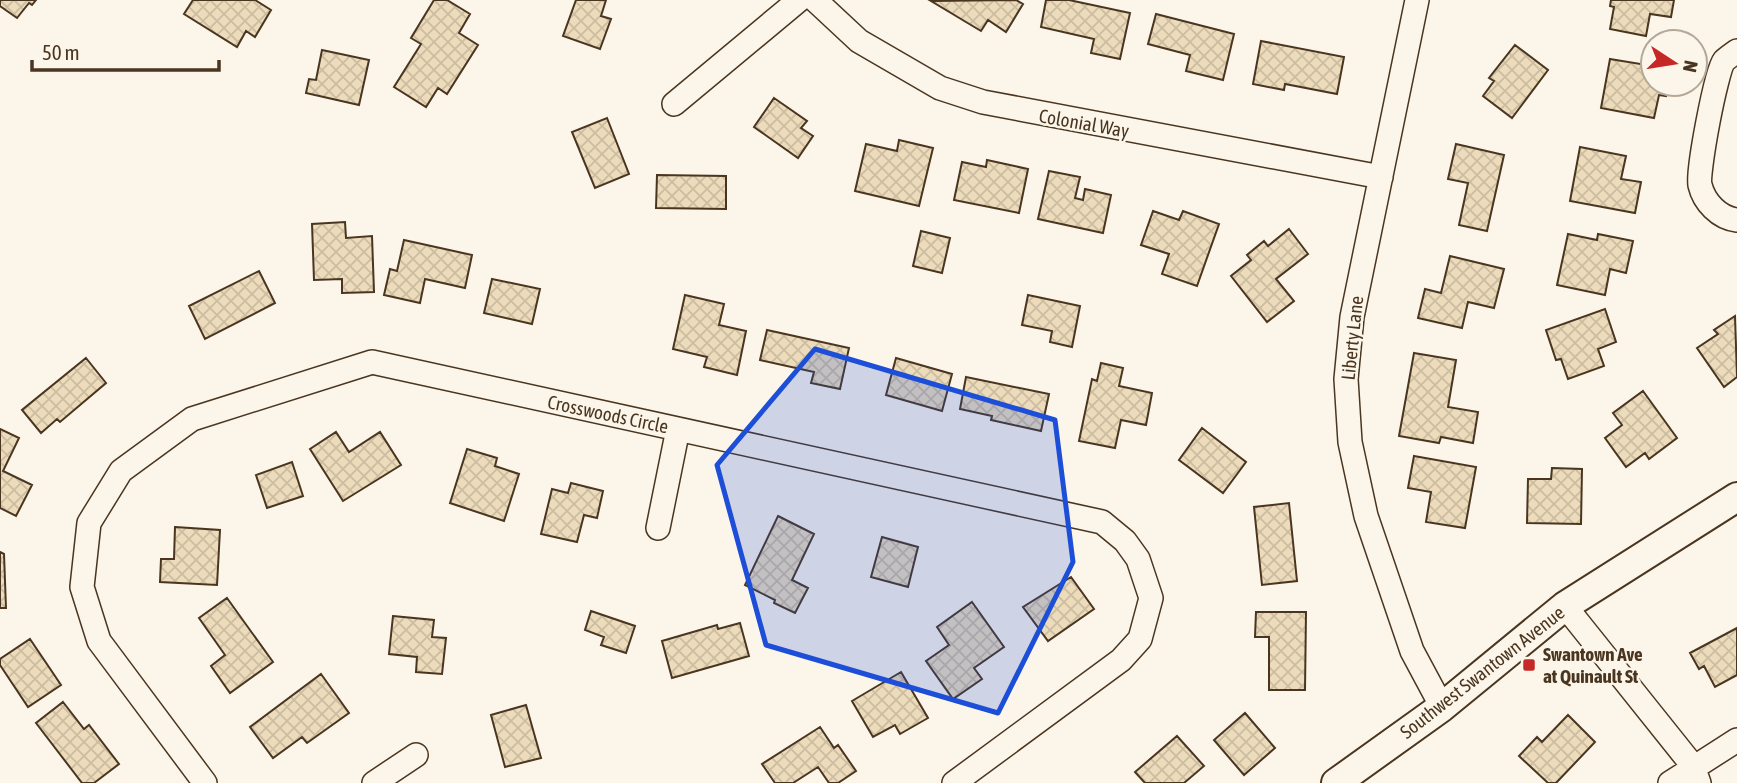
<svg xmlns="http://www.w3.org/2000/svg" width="1737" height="783" viewBox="0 0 1737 783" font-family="'Asap Condensed',sans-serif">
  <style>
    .building { fill: url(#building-cross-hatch); stroke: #4a3520; stroke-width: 2 }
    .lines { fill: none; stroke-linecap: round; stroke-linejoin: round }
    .minor-casing { stroke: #4a3520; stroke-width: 26 }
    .tertiary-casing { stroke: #4a3520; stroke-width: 32 }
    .minor { stroke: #fbf6e9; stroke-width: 23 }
    .tertiary { stroke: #fbf6e9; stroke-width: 28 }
    .marked { fill: #1d4ed8; fill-opacity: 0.2; stroke: #1d4ed8; stroke-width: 5; stroke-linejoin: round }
    .poi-dot { fill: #c62828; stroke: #fbf6e9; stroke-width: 2.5 }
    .labels { text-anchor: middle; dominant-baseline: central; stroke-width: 5; stroke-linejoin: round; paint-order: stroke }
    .street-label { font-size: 19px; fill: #4a3520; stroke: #fbf6e9 }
    .poi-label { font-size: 19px; font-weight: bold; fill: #4a3520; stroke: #fbf6e9; text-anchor: start }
  </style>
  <defs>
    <pattern id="building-cross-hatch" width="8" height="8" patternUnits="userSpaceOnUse" patternTransform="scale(1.75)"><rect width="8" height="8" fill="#ecdcbc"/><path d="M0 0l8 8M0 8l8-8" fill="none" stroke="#ccbda1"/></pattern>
  </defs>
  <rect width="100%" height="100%" fill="#fbf6e9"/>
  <path class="building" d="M0,0H36L32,5L29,3L17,18L0,6Z
    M193,0H255L271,10L255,37L246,31L237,47L184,14Z
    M434,0H447L470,14L459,33L478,45L447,94L438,88L426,107L394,87L421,44L411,38Z
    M576,0H606L601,16L611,19L600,49L563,36Z
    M1016,0L1023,4L1006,32L988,20L981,31L931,1Z
    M1046,0H1069L1130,13L1120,59L1091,53L1094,39L1041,27Z
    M1611,0H1674L1671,17L1650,14L1646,36L1610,29L1614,7L1610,6Z
    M1156,14L1234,34L1223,80L1186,71L1190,55L1148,44Z
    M1261,41L1344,57L1337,94L1285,84L1284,90L1253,84Z
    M1515,45L1548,70L1512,118L1483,96L1494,81L1489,78Z
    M322,50L369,60L359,105L306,93L309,79L316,80Z
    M1610,59L1653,66V84H1668L1666,96L1659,95L1654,118L1601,108Z
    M774,98L807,121L801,128L813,136L798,158L754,127Z
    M607,118L629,174L595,188L572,132Z
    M899,140L933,148L919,206L855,191L866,144L897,151Z
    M1456,144L1504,155L1487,231L1459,225L1468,183L1448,179Z
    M1580,147L1626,156L1621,179L1641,182L1635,213L1570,201Z
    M987,160L1028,169L1019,213L954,200L962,162L986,167Z
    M1049,171L1080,177L1075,198L1083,200L1085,189L1111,195L1103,233L1038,219Z
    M657,175L726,176V209L656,208Z
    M1153,211L1179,220L1183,211L1219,224L1197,286L1162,274L1169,254L1141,245Z
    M345,222L346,238L372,236L374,292L342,293V279L314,280L312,224Z
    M1289,229L1308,254L1276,279L1294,301L1267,322L1231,276L1251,260L1247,255L1264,241L1268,246Z
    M921,231L950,238L942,273L913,266Z
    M1568,234L1597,240L1598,234L1633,241L1626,273L1610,269L1605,295L1557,285Z
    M404,240L472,255L465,288L425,279L420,303L384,295L390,269L397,271Z
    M1450,256L1504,269L1494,308L1468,302L1462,328L1418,318L1425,289L1441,293Z
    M259,271L275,303L205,339L189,306Z
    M492,279L540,289L532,324L484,313Z
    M685,295L724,304L719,325L746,331L737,375L704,367L707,357L673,349Z
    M1028,295L1080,306L1072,347L1050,342L1052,331L1022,325Z
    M1605,309L1616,342L1598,349L1604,366L1568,379L1561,359L1556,360L1546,330Z
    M1735,316L1737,377L1724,387L1697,348L1718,334L1714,330Z
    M767,330L849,348L840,389L811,383L814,372L760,360Z
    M1414,353L1456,360L1448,407L1478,412L1473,443L1441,437L1439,443L1399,436Z
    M86,358L106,383L60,422L57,419L41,433L22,410Z
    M896,358L952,374L942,411L886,395Z
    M1101,363L1123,368L1119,386L1152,393L1146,425L1121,420L1115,448L1079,441L1092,379L1097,381Z
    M966,377L1049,394L1041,431L991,420L992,416L960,409Z
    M1643,391L1677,438L1649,459L1645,453L1626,467L1605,438L1622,425L1613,413Z
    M1202,428L1246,462L1223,493L1179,460Z
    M0,429L19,438L3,471L32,485L16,516L0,508Z
    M336,432L349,452L380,432L401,465L343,501L310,449Z
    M467,449L497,458L495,466L519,474L504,521L450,503Z
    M1414,456L1476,467L1465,528L1426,522L1431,492L1408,488Z
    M292,462L303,496L267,508L256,475Z
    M1552,468L1582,469L1581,524L1527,523L1528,479H1551Z
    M571,483L603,491L597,518L584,515L577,542L541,534L552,489L568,493Z
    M1289,503L1297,581L1262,585L1254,507Z
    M778,516L814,534L792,580L808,588L795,613L774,603L775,600L745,585Z
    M175,527L220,530L217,585L160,582L161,559H174Z
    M882,537L918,547L908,587L871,577Z
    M0,552L4,554L6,608H0Z
    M1071,577L1094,609L1048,641L1023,607Z
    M227,598L273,662L230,693L211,666L225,655L199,618Z
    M972,602L1004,647L974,668L982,679L953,699L926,661L949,645L937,627Z
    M591,611L635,626L626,653L601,645L604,637L585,630Z
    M1256,612H1306L1305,690H1269V637H1255Z
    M393,616L434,620L432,637L446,638L442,674L416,672L417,657L389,654Z
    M740,623L749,656L672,678L662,641L717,625L718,629Z
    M1737,628V675L1715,687L1704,666L1699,669L1690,653Z
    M30,639L61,685L28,707L0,665V659Z
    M901,672L928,718L900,734L895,725L873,737L852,701Z
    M321,674L349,713L307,743L302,737L273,758L250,727Z
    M63,702L84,729L89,725L119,764L94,783H82L36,723Z
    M526,705L541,758L505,767L491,715Z
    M1245,713L1275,748L1244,775L1214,740Z
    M1568,715L1595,742L1556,783H1548L1519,756L1537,737L1542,742Z
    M820,727L834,748L838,745L856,771L838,783H829L818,767L793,783H775L762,764Z
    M1177,736L1204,766L1184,783H1145L1135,772Z"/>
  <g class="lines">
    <g class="minor-casing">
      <path id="minor" d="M815,0L859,41L940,88L983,102L1381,177
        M1417,0L1352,317L1346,379L1350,442L1366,516L1412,651L1442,707
        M1737,51C1733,54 1727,58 1724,61C1716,71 1697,173 1700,185C1704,202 1719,218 1737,220
        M674,104L799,0
        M658,528L678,429
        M1565,606L1693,766L1699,783
        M205,783L99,641L82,587L89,523L121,471L192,419L372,362L1102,522L1125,541L1138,559L1151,598L1140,639L1121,660L954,783
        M374,783L416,755
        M1670,783L1737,740"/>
    </g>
    <g class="tertiary-casing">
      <path id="tertiary" d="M1336,783L1442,707L1565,606L1737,497"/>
    </g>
    <use href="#minor" class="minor"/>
    <use href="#tertiary" class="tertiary"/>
  </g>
  <path class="marked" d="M815,349L1055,420L1073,562L998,713L766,645L717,465Z"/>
  <rect class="poi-dot" x="1522" y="658" width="14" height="14" rx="3.5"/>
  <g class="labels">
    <g class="street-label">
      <text transform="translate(1084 123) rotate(10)">Colonial Way</text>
      <text transform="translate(1352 338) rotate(-84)">Liberty Lane</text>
      <text transform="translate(608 414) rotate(12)">Crosswoods Circle</text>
      <text transform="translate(1482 672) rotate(-38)">Southwest Swantown Avenue</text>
    </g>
    <g class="poi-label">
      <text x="1543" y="654">Swantown Ave<tspan x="1543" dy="22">at Quinault St</tspan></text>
    </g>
  </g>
  <g transform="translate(1674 63) rotate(102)"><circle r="33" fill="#fbf6e9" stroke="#b4a999" stroke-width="2"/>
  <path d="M0-5L12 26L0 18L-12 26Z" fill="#c62828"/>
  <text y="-10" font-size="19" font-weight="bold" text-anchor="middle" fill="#4a3520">N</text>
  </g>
  <path d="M32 60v10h187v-10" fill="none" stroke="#4a3520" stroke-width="3.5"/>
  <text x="42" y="60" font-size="21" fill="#4a3520" stroke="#fbf6e9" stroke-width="5" paint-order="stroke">50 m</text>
</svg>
